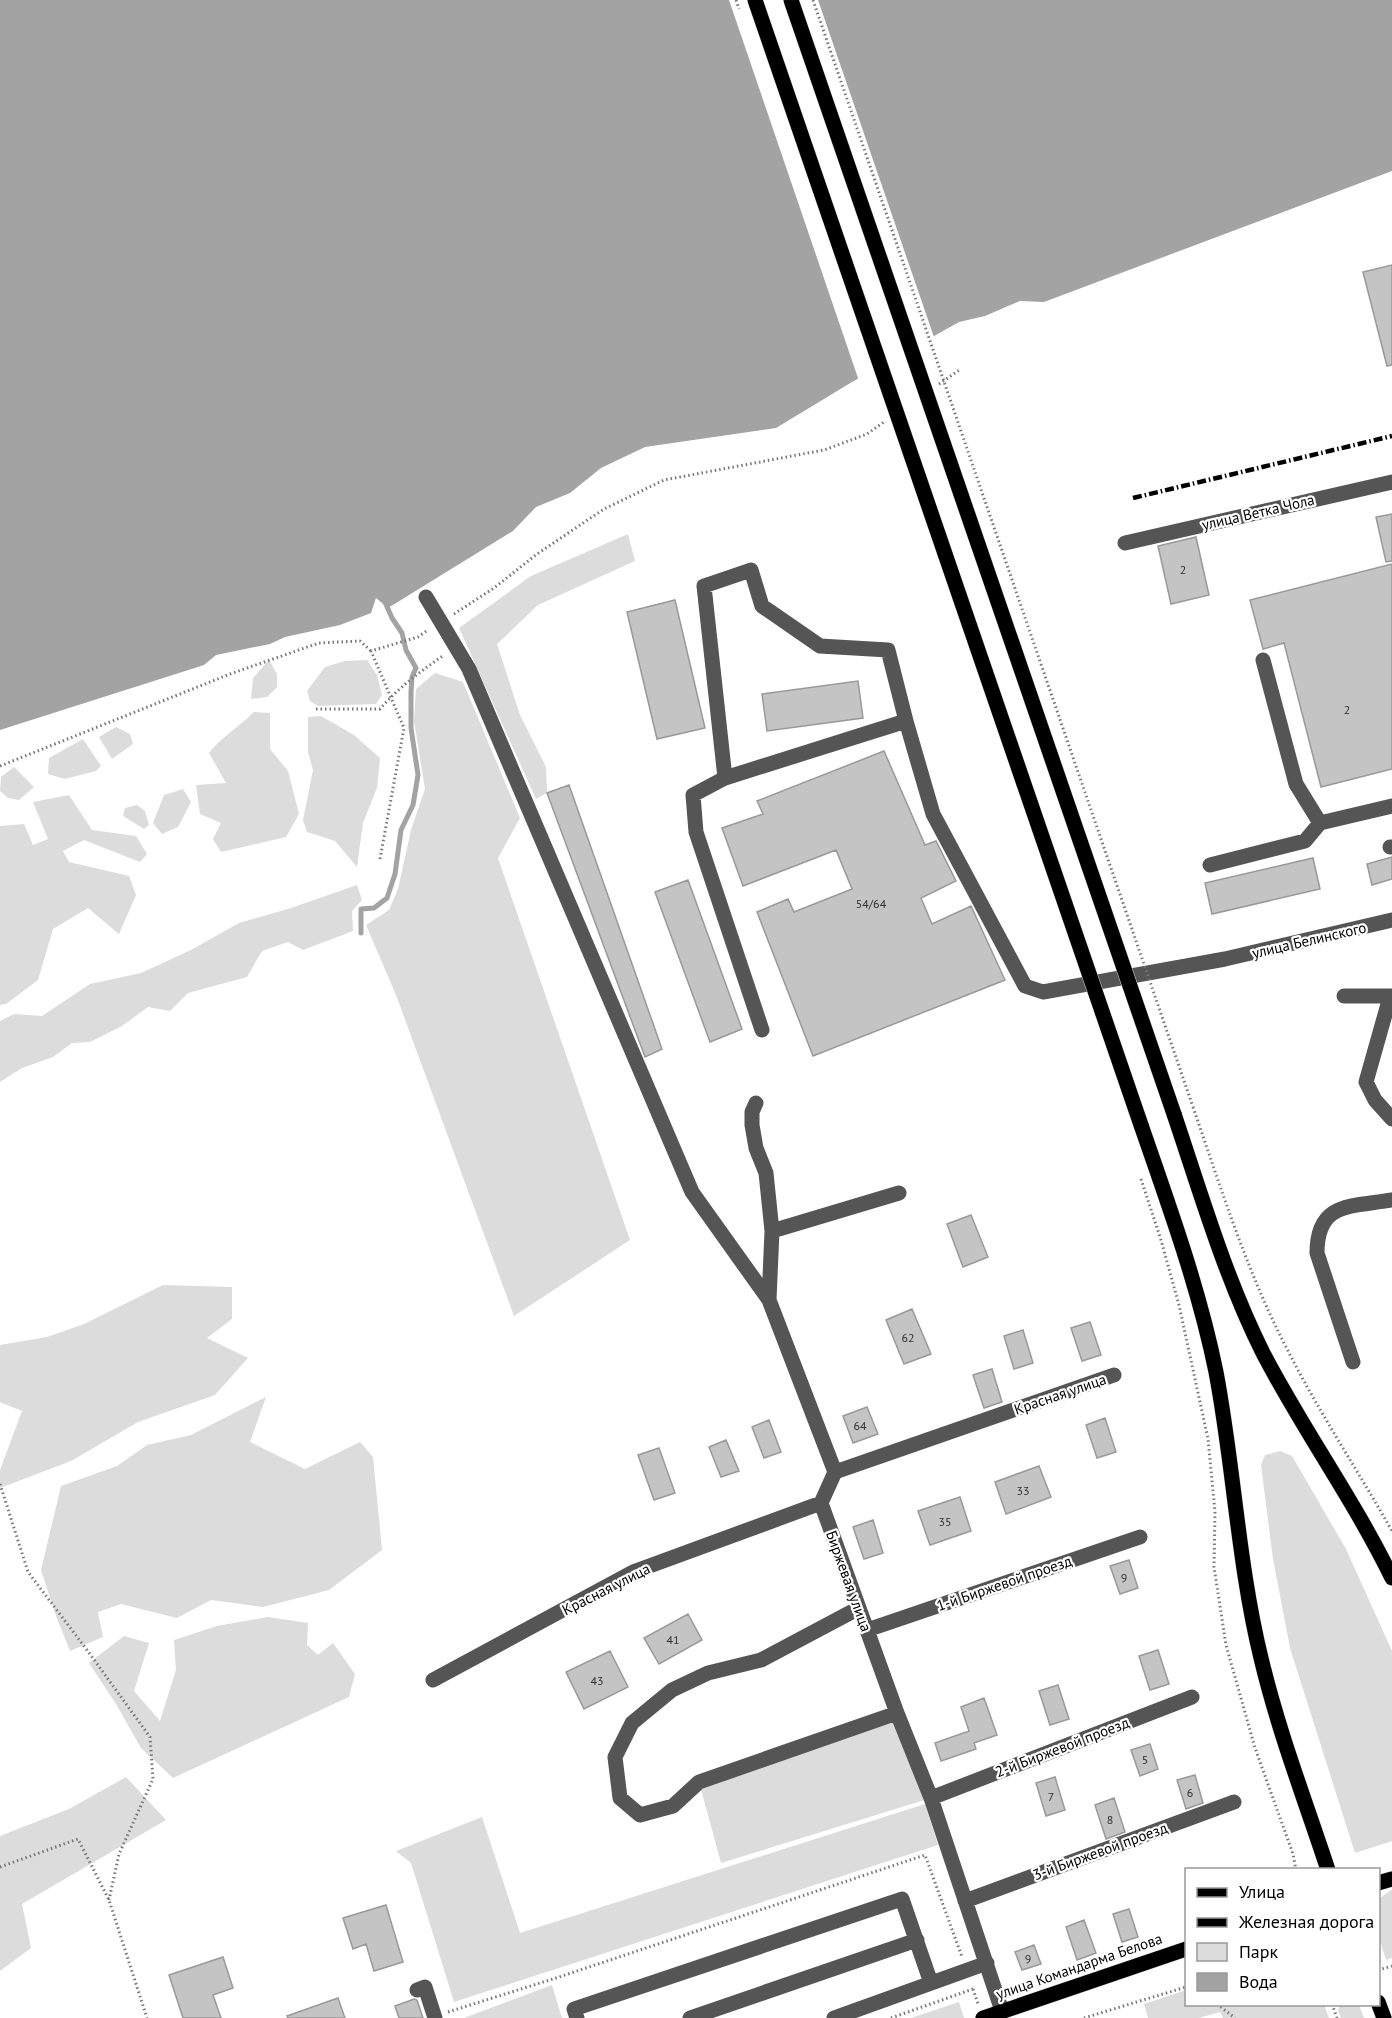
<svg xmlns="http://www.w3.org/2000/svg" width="1392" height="2018" viewBox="0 0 1392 2018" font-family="'PT Sans',sans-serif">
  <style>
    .green { fill: #dcdcdc }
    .water { fill: #a3a3a3 }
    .pier { fill: #fff }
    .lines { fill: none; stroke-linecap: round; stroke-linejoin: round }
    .stream { stroke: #a3a3a3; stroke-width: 5 }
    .building { fill: #c4c4c4; stroke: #999; stroke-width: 1.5 }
    .major-casing { stroke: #dbdbdb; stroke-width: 16 }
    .path { stroke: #777; stroke-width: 3; stroke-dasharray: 1.5 3; stroke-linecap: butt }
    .minor { stroke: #555; stroke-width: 15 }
    .major { stroke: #000; stroke-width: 15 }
    .rail { stroke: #000; stroke-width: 4.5; stroke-dasharray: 9 3 1.5 3; stroke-linecap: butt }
    .major-bridge-casing { stroke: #dbdbdb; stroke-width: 16; stroke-linecap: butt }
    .path-bridge { stroke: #777; stroke-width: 3; stroke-dasharray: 1.5 3; stroke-linecap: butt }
    .major-bridge { stroke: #000; stroke-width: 15 }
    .labels { text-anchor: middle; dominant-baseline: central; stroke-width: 4.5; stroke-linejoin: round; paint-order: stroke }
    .number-label { font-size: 12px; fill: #313131 }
    .street-label { font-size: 15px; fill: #000; stroke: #fff }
  </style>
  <rect width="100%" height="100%" fill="#fff"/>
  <path class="green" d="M628,534L635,561L538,605L497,644L520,715L546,767L547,793L536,799L459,628L531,576Z
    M269,660L277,674V687L267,697L251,699L253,678Z
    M367,660L377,675L382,695L376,704L318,706L310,701L307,691L325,667L345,661Z
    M435,673L463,682L520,818L498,858L630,1240L514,1316L396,995L366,925L389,910L398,889L411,830L425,789L414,721L416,689Z
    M254,712L270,713V749L288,771L299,814L286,837L221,852L213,839L221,823L200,814L196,785L226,783L209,753C220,738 240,726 254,712Z
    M321,716L354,735L380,758L377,788L363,823L357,867L335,841L307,832L303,820L313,770L308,752V717Z
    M116,727L130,734L133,744L112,759L99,737Z
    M83,739L101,766L96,771L65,779L48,774L49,758Z
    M14,767L34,787L19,800L8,798L0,791L1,777Z
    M183,789L191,802L178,827L162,834L153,823L164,795Z
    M69,795L92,830L136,836L147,854L140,862L84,840L63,851L69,862L129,876L136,895L119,934L88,908L53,929L38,980L6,1004L0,1005V826L24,824L33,845L48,839L33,802Z
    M137,805L145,811L149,825L144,829L123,816L125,808Z
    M357,885L362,900L352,911L353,931L303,950L288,942L262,951L247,977L188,993L170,1011L148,1007L122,1026L90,1042L72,1043L53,1057L22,1068L0,1082V1021L14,1014L42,1016L90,984L141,973L191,950L239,923L291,908Z
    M163,1285L232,1287V1319L207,1338L248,1358L215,1395L138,1422L71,1461L0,1488V1470L22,1411L0,1402V1345L47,1337L84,1324Z
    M266,1397L250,1442L305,1469L360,1442L373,1457L382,1550L329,1590L263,1607L211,1600L177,1618L121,1604L98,1612L103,1637L70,1651L56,1616L41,1570L61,1486L117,1466L147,1445L191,1435Z
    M1280,1451L1292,1456L1346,1549L1392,1651V1841L1355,1853L1290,1648L1273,1559L1261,1465L1265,1455Z
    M268,1617L308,1623L307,1645L318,1655L333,1643L355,1674L349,1697L173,1778L141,1748L116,1704L89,1663L124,1636L149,1643L134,1691L160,1721L176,1670L174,1640L217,1626Z
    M897,1713L931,1798L721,1863L699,1782Z
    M126,1777L166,1820L22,1904L31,1948L0,1971V1836L69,1809Z
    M925,1804L938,1845L454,2002L411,1863L396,1851L482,1817L520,1933Z
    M1392,1889V1958L1386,1960L1379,1938V1899Z
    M552,1985L562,2018H464Z
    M1186,1990V2004L1324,2005L1329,2018H1223L1220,2012L1199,2018H1148L1144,2004Z
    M959,2002L964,2018H911Z
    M1340,2005H1359L1364,2018H1341L1338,2011Z"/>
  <path class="water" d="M0,0H1392V171L1044,302L1020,301L985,316L959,322L852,382L776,428L645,447L601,468L570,493L536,507L513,531L388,608L376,598L371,613L340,625L285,637L270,644L216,655L204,665L0,730Z"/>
  <path class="pier" d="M729,0H818L935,340L859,381Z"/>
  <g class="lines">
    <path class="stream" d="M361,933V909L374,908L387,898L395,874L401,830L413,805L418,775L411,728V692L412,677L416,668L406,650L402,633L392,618L385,602"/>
  </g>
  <path class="building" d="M1392,265V365L1387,366L1363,272Z
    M1392,514V561L1386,562L1376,517Z
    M1196,537L1209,595L1171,604L1158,546Z
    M1392,564V769L1321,787L1284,643L1263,649L1250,600Z
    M675,600L705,728L657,739L627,612Z
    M858,681L863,718L767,731L762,694Z
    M884,751L925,845L936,841L956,881L921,898L932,924L971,906L1005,980L813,1056L757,912L788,899L794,912L852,889L836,850L743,886L722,828L763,814L757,801Z
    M569,785L662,1049L645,1057L547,793Z
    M1392,857V879L1372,885L1367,864Z
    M1313,858L1320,889L1212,914L1205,883Z
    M688,880L742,1029L710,1042L655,892Z
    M971,1215L988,1257L963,1267L947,1224Z
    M912,1309L931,1354L904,1364L886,1320Z
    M1090,1322L1101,1355L1082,1361L1071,1328Z
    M1023,1330L1033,1363L1014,1369L1004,1336Z
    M992,1369L1002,1402L984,1408L973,1375Z
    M867,1407L878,1434L853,1443L843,1416Z
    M1105,1418L1116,1452L1097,1458L1086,1425Z
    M769,1420L781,1452L764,1458L752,1427Z
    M726,1440L739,1471L721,1477L709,1447Z
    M659,1448L675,1493L654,1500L638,1455Z
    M1039,1466L1051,1497L1006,1514L995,1482Z
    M960,1497L971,1531L930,1545L918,1511Z
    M873,1520L883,1553L864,1559L853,1527Z
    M1129,1560L1138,1588L1120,1594L1110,1566Z
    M688,1614L702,1640L659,1664L644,1638Z
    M1158,1650L1169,1684L1150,1690L1139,1656Z
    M610,1651L628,1687L584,1709L566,1672Z
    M1058,1685L1069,1719L1050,1725L1039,1691Z
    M984,1698L997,1735L974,1743L976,1749L941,1761L935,1743L969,1731L961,1707Z
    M1150,1744L1158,1769L1140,1776L1131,1750Z
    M1195,1775L1203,1803L1186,1809L1177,1780Z
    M1055,1777L1065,1810L1046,1816L1036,1783Z
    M1114,1798L1125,1832L1106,1839L1095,1805Z
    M386,1905L403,1962L374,1971L366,1944L353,1949L343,1918Z
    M1129,1909L1138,1937L1122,1942L1113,1914Z
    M1084,1920L1096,1953L1077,1960L1066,1927Z
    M1034,1945L1041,1964L1022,1970L1015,1952Z
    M223,1957L233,1988L213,1995L221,2018H183L169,1975Z
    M338,1998L345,2018H288L287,2016Z
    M414,1999L417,2000L423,2018H399L395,2006Z"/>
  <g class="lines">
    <g class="major-casing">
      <path id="major" d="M1174,1114C1201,1194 1225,1277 1263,1353C1303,1430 1354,1500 1392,1578
        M1141,1125C1169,1206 1199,1288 1216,1372C1234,1467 1238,1564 1261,1658C1278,1730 1305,1800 1328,1870
        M1378,1883L1392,1879
        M1378,2002L1384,2018
        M983,2018L1186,1949"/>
    </g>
    <path class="path" d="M939,384L961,369
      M454,614L494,588L537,554L604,509L664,480L824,450L867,434L884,422
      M316,709H380C399,687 421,671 444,655
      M0,766L230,674L319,643L360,641L371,651
      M380,859L404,728L371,651L418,637L428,630
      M1193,1107C1221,1188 1246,1269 1285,1345C1317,1409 1357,1469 1392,1531
      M1141,1179L1161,1240L1179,1305L1208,1439L1215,1512L1214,1567L1226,1645L1255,1748L1293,1854L1296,1870
      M0,1484L28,1572L87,1650L150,1737L153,1779L119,1854L109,1900
      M0,1867L78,1839L109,1900L147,2018
      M1378,1970L1392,1966
      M973,1989L978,2004
      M1217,2004L1235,2018
      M1332,2004L1337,2018
      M448,2012L556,1978L925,1855L962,1957
      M891,2018L973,1989L972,1986
      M1084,2018L1186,1987"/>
    <path class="minor" d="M1125,543L1392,482
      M426,597L469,669L692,1192L769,1300
      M1263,660L1296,784L1320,823
      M725,778L704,586L751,570L762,606L820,646L888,650L906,721
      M1390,847H1392
      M1210,865L1305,841L1320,823L1392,806
      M1344,996H1392
      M1390,997L1366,1082L1375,1100L1392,1119
      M762,1030L696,832L693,795L725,778L906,721L933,814L1025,986L1043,992L1225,959L1392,920
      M756,1103L752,1112V1125L756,1148L766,1173L772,1231L769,1300L835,1472L821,1503L897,1713L931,1798L1002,2011
      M772,1231L899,1193
      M1353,1362L1317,1253C1317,1201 1352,1207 1392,1200
      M835,1472L1114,1375
      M859,1608L761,1660L708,1673L672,1690L632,1723L615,1757L620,1798L640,1815L673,1806L699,1782L897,1713
      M867,1630L1140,1537
      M433,1680L633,1572L821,1503
      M931,1798L1192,1697
      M965,1901L1234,1802
      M417,1990L425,1987L435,2018
      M577,2018L574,2009L902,1899L931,1983
      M690,2018L917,1940
      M834,2018L987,1963"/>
    <use href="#major" class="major"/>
    <path class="rail" d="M1133,498L1392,436"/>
    <g class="major-bridge-casing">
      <path id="major-bridge" d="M755,0L1141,1125
        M791,0L1174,1114"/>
    </g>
    <path class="path-bridge" d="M736,0L739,9
      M813,0L1193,1107"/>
    <use href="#major-bridge" class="major-bridge"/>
  </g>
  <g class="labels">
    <g class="number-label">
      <text x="1183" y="569">2</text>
      <text x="1347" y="709">2</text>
      <text x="871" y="903">54/64</text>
      <text x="908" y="1337">62</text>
      <text x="860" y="1425">64</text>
      <text x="1023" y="1490">33</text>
      <text x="945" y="1521">35</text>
      <text x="1124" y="1577">9</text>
      <text x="673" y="1639">41</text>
      <text x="597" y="1680">43</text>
      <text x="1145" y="1759">5</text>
      <text x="1190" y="1792">6</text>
      <text x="1051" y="1796">7</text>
      <text x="1110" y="1819">8</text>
      <text x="1028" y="1958">9</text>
    </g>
    <g class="street-label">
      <text transform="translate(1258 512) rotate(-13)">улица Ветка Чола</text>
      <text transform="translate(1309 940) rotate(-13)">улица Белинского</text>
      <text transform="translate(1060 1394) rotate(-19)">Красная улица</text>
      <text transform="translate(849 1581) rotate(70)">Биржевая улица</text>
      <text transform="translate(1004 1583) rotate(-19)">1-й Биржевой проезд</text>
      <text transform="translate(606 1589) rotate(-27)">Красная улица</text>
      <text transform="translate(1062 1747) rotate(-21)">2-й Биржевой проезд</text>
      <text transform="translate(1100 1851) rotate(-20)">3-й Биржевой проезд</text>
      <text transform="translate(1079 1966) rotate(-19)">улица Командарма Белова</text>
    </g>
  </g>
  <rect x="1185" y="1868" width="195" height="138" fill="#ffffff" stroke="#999999" stroke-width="1.5"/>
  <rect x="1197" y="1888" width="30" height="9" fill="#000000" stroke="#999999" stroke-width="1.5"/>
  <text x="1239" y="1898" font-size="18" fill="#000000">Улица</text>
  <rect x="1197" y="1918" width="30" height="9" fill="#000000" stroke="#999999" stroke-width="1.5"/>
  <text x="1239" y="1928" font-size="18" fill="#000000">Железная дорога</text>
  <rect x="1197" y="1943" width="30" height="18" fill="#dcdcdc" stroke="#999999" stroke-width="1.5"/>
  <text x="1239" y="1958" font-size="18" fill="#000000">Парк</text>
  <rect x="1197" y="1973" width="30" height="18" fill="#a3a3a3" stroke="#999999" stroke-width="1.5"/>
  <text x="1239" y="1988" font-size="18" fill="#000000">Вода</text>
</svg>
